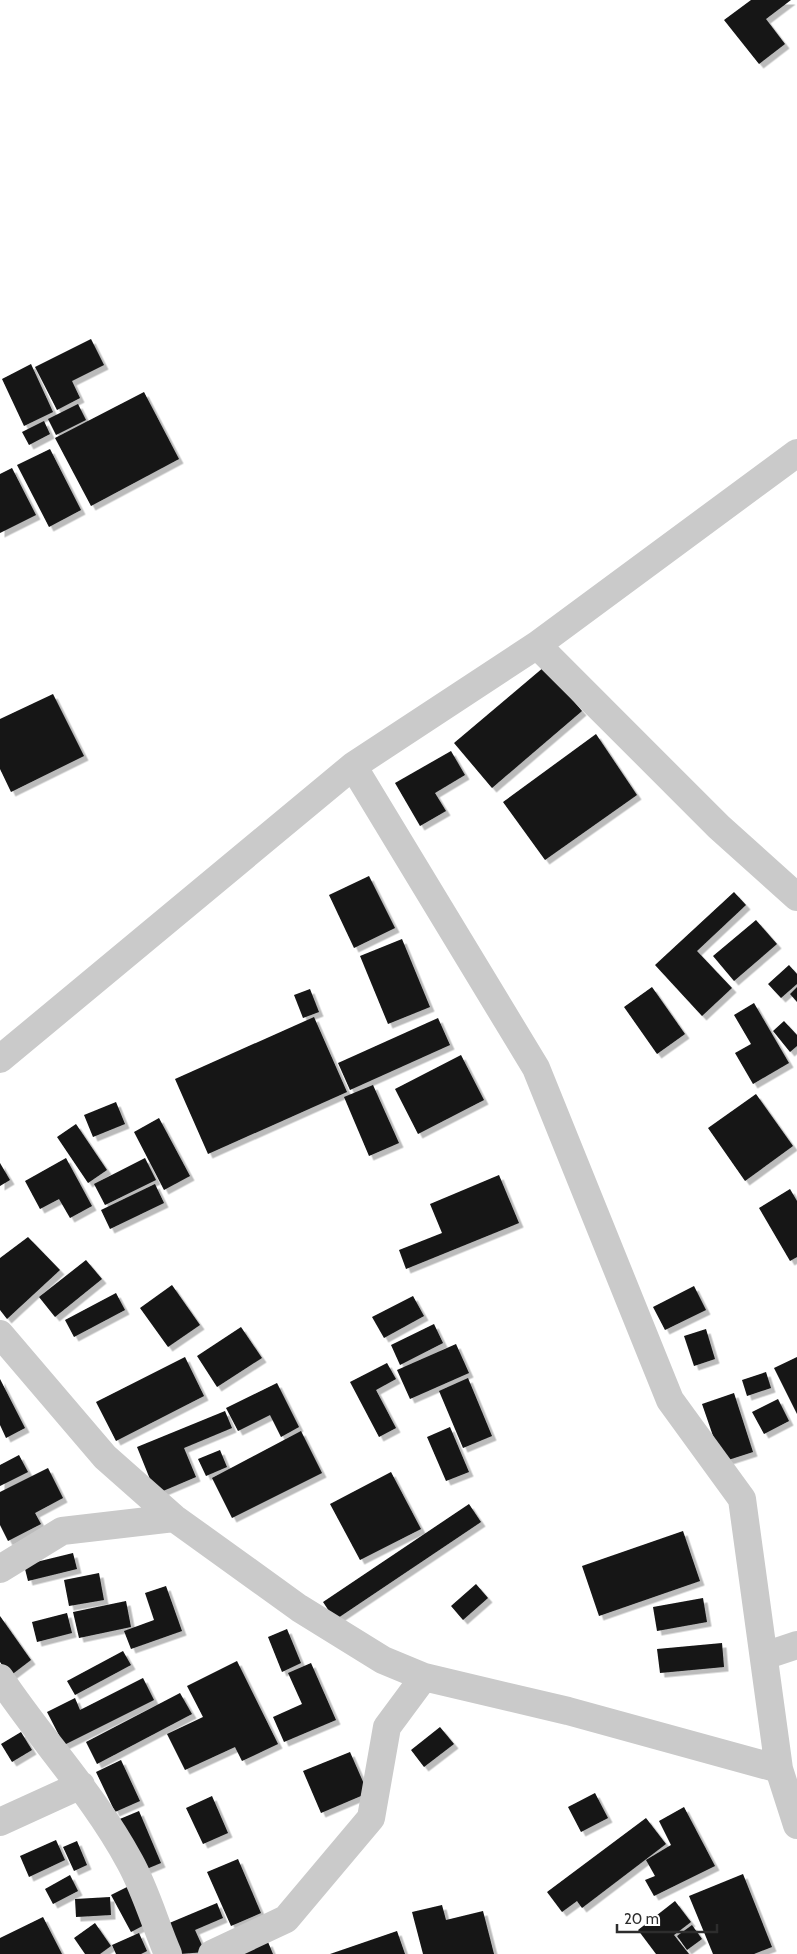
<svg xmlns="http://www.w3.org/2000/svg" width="797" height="1954" viewBox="0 0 797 1954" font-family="Cabin,sans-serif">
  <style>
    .building { fill: #141414; filter: url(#shadow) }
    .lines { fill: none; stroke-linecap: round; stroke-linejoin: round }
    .minor { stroke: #cacaca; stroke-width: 28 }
  </style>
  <defs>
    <filter id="shadow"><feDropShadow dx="4.5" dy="4.5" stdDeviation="0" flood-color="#0004"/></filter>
  </defs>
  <rect width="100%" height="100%" fill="#fff"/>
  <path class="building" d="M751,0H791L766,19L785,44L759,64L724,20Z
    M91,339L104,365L72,381L80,398L57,410L35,367Z
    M31,364L53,412L24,426L2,379Z
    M144,392L179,459L91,506L55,438Z
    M78,404L86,420L56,435L48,419Z
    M44,421L50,434L29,445L22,432Z
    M50,449L81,510L49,527L17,465Z
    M12,468L36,515L0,533V474Z
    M544,667L582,711L492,788L454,743Z
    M53,694L84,756L11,792L0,769V719Z
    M596,734L637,795L545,860L503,802Z
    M451,751L465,775L435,793L446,811L420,826L395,783Z
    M369,876L395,928L354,948L329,895Z
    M734,892L746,905L697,951L732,988L702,1016L655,965Z
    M756,920L777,944L734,981L713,956Z
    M402,939L430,1007L388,1024L360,956Z
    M789,965L797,974V984L781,998L768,984Z
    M652,987L685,1034L657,1054L624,1007Z
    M797,987V1002L790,994Z
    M310,989L319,1012L303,1018L294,995Z
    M754,1003L789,1063L753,1084L735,1053L751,1044L734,1015Z
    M314,1017L347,1092L208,1154L175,1079Z
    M438,1018L450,1045L350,1090L338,1063Z
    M784,1021L797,1035V1046L790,1052L773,1031Z
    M461,1055L484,1100L418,1134L395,1089Z
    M373,1085L399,1143L369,1156L344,1097Z
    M756,1094L793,1146L745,1181L708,1128Z
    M116,1102L125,1124L93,1137L84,1115Z
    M159,1118L190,1176L164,1190L134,1132Z
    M76,1124L107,1170L88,1183L57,1137Z
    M66,1158L92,1206L70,1218L59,1199L40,1209L25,1181Z
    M145,1158L156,1180L105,1205L94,1184Z
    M0,1163L10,1180L0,1186Z
    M499,1175L519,1223L406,1269L399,1250L442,1233L430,1204Z
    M155,1184L164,1203L110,1229L101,1210Z
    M790,1189L797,1201V1257L790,1261L759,1208Z
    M28,1237L60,1270L7,1319L0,1310V1258Z
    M86,1260L102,1279L55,1317L39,1297Z
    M172,1285L200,1325L168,1347L140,1308Z
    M694,1286L706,1310L665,1330L653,1307Z
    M116,1293L125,1310L74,1337L65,1320Z
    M413,1296L424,1316L384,1338L372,1317Z
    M434,1324L443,1343L400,1365L391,1345Z
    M241,1327L262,1358L217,1387L197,1356Z
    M706,1329L715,1359L694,1366L684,1336Z
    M456,1344L469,1373L410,1399L397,1370Z
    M185,1357L204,1396L116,1441L96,1402Z
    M797,1357V1414L774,1368Z
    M387,1363L396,1379L376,1390L396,1428L379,1437L350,1382Z
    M766,1372L771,1388L747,1396L742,1380Z
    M468,1378L492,1436L463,1448L439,1391Z
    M0,1379L25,1428L6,1438L0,1425Z
    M277,1383L299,1427L281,1437L270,1415L238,1431L226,1408Z
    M734,1393L753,1452L722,1462L702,1404Z
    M778,1399L789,1421L764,1434L752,1412Z
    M225,1411L232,1428L184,1448L196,1477L156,1494L137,1447Z
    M450,1427L469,1472L446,1481L427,1437Z
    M301,1431L322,1473L232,1518L212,1478Z
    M220,1450L227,1467L206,1476L198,1459Z
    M19,1455L28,1472L0,1486V1465Z
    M48,1468L63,1498L35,1513L41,1524L8,1541L0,1525V1492Z
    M391,1472L421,1529L360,1560L330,1504Z
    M469,1504L481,1522L335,1620L323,1602Z
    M683,1531L700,1581L599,1616L582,1566Z
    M73,1553L77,1569L28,1581L24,1565Z
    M99,1573L104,1600L69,1606L64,1580Z
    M476,1584L488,1598L463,1620L451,1606Z
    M166,1586L182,1631L131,1649L124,1631L154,1620L145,1593Z
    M703,1598L707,1622L657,1631L653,1607Z
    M126,1601L131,1627L79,1638L73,1612Z
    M67,1613L72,1633L37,1642L32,1622Z
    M0,1616L31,1660L10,1676L0,1662Z
    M287,1629L301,1663L282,1672L268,1637Z
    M722,1643L724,1667L660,1673L657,1649Z
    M123,1651L131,1665L75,1695L67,1681Z
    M237,1661L278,1744L242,1761L235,1747L185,1770L167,1734L203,1717L187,1686Z
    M311,1663L336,1720L284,1742L273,1717L302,1704L288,1673Z
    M143,1678L154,1700L64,1745L47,1712L75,1698L80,1710Z
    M180,1693L192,1714L97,1764L86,1742Z
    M440,1727L454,1744L424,1767L411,1750Z
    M21,1732L32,1750L12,1762L1,1744Z
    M350,1752L368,1793L321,1813L303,1771Z
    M121,1760L140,1801L115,1812L96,1772Z
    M595,1793L608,1818L581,1832L568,1807Z
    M212,1796L228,1833L203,1844L186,1808Z
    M684,1807L715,1866L654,1896L645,1880L655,1876L646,1860L671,1845L659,1821Z
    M139,1811L161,1863L137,1873L115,1821Z
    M646,1818L666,1844L582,1908L577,1901L562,1912L547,1892Z
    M56,1840L65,1860L29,1877L20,1856Z
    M77,1841L87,1865L74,1871L63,1847Z
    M238,1859L261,1913L231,1926L207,1872Z
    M743,1874L772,1947L754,1954H713L689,1896Z
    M70,1875L78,1891L53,1904L45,1889Z
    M135,1883L152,1921L131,1932L111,1895Z
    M110,1897L111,1915L76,1917L75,1899Z
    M675,1901L691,1922L674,1935L689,1954H656L638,1930Z
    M217,1903L223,1918L195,1930L205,1952L180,1954L167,1924Z
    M442,1905L446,1920L483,1911L494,1954H423L412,1912Z
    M43,1917L62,1954H0V1938Z
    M95,1923L111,1946L100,1954H85L74,1938Z
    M692,1925L702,1939L687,1950L677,1936Z
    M397,1931L405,1954H330Z
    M139,1933L147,1951L141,1954H116L112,1945Z
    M268,1942L273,1954H238Z"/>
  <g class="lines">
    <path class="minor" d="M537,645L719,827L797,897
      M353,766L536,1068L670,1400L742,1499L779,1769L797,1825
      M0,1059L353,766L537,645L797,453
      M0,1334L105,1457L174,1518L299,1608L383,1660L424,1677L568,1711L779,1769
      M0,1569L62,1531L174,1518
      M764,1656L797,1645
      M0,1678C42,1741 94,1795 130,1862C146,1891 155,1924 168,1954
      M0,1822L81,1785
      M212,1954L286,1919L371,1818L387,1727L424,1677"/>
  </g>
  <path d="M617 1924v8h100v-8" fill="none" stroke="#2d2d2d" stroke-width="2.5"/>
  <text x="624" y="1924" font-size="15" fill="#2d2d2d" stroke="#ffffff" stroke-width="4" paint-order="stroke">20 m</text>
</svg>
